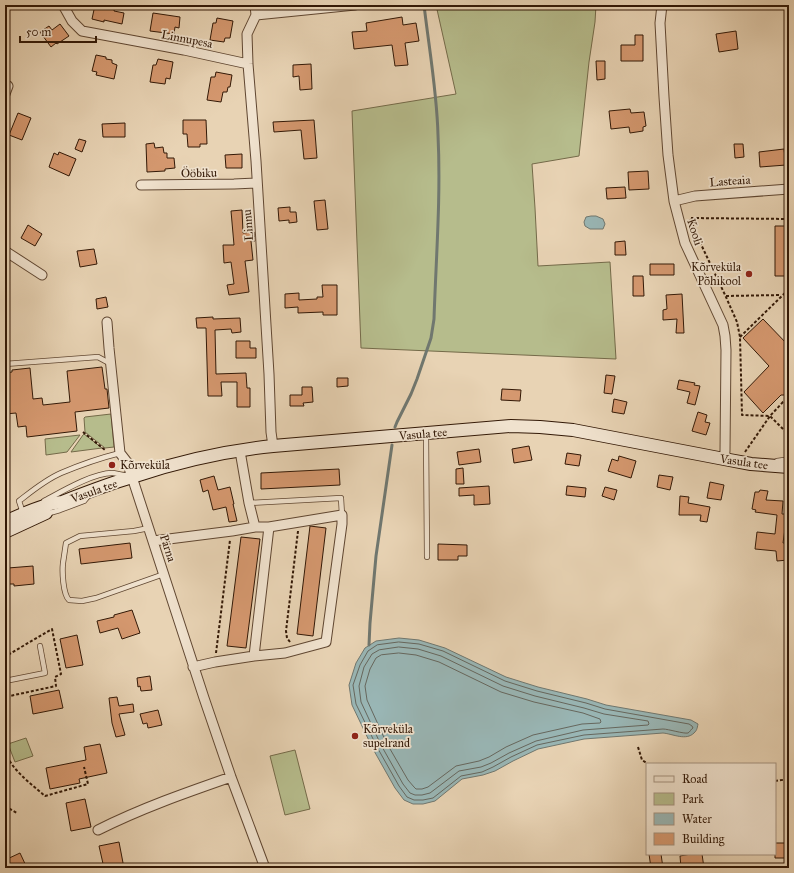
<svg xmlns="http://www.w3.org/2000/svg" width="794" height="873" viewBox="0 0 794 873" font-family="'IM FELL Great Primer',serif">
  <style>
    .green { fill: #b6bc8c; stroke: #746a49 }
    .water { fill: #99b6b5; stroke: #70776f }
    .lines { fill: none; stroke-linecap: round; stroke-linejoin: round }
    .shore { stroke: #66675e; stroke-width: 1 }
    .stream { stroke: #70776f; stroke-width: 3 }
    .building { fill: #d5986f; stroke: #321806 }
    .lane-casing { stroke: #604732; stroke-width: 6 }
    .street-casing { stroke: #604732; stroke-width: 11 }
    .secondary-casing { stroke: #321806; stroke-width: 14 }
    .path { stroke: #321806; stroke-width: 2; stroke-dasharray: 3 2; stroke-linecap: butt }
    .lane { stroke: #f0e2ce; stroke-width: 4.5 }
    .street { stroke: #f0e2ce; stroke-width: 9 }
    .secondary { stroke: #f0e2ce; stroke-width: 12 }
    .poi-dot { fill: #8f2418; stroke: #f0e2ce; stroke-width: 1.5 }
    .labels { text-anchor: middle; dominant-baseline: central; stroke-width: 3.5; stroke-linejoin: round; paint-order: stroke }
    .street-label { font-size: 12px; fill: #321806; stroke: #f0e2ce }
    .poi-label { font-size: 12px; fill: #321806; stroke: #f0e2ce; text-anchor: start }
  </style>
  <rect width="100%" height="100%" fill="#e8d3b4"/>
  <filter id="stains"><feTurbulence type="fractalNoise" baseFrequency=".005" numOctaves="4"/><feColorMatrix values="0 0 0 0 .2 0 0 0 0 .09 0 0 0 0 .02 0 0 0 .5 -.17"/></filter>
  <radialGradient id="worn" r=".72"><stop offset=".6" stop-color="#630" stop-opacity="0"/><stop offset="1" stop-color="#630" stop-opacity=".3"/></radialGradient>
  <path class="green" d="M436,5H596L595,22L589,62L579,156L532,164L535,208L538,266L610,262L616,359L361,348L352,111L456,94Z
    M111,414L114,447L105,448L85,432L84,418L85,417Z
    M84,434L102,448L71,452L83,435Z
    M80,435L67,452L46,455L45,439Z
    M26,738L33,756L15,762L8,744Z
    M295,750L310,809L285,815L270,756Z"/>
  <path class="water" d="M591,216H596L603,219L605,224L603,229H590L585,226L584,222L586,217Z
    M399,638L419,640L445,648L506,677L538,687L587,699L606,705L691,720L698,724C697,729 697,730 694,733C686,741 673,734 663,733L584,739L538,749L513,761L495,771L483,775L462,779L435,801L423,804H413L404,800L395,788L373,749L352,705L349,685L356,663L365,648L376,641Z"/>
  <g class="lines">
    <path class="shore" d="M399,642L419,644L443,651L505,681L537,691L586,703L605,709L689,724L692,726L693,728C691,729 690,732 688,733C684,734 668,729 663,729L584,735L537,745L511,757L493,767L482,772L461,776L433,798L423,800H414L407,797L399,786L377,747L356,704L353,685L360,665L368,651L377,645Z
      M399,647L418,649L441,656L503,686L535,696L584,708L604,714L648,721L649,724L648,725L583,730L536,741L509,753L491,763L481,767L459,771L430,793L422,795H415L410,793L403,784L381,745L361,702L359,686L364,667L372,654L379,650Z
      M399,653L416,655L439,662L501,692L534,702L583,713L600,719L601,722L600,723L582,724L533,735L506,747L489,757L479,761L456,766L428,787L422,789H416L414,787L408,780L386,742L367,700L365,686L370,669L376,658L381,655Z"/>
    <path class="stream" d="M395,427L397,422L411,394L417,379L431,338L434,319C436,258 441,196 438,135C437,92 429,48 424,5
      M369,645L370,623L376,556L392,445"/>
  </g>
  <path class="building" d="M95,5H115L114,11L124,13L122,24L104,20V22L92,19Z
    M153,13L180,17L179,28L175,27L174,34L150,31Z
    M402,17L403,25L416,23L419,41L405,43L408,65L395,66L392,45L354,49L352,32L367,31L366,23Z
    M217,18L233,21L230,38H225L224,42L210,40L213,23H216Z
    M60,24L69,36L57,44L56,43L51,47L40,32L49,26L52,30Z
    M736,31L738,49L719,52L716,34Z
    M635,35H643V61H621V45H635Z
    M96,55L106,57V59L112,60V63L117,65L114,79L96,75L97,72L92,71Z
    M158,59L173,62L170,79L166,78L165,84L150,82L153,65H156Z
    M596,61H605V79L597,80Z
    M311,64L312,89L300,90L299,76L293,77V65Z
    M216,72L232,75L230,87H228L227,92H223L221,102L207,100L211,77H215Z
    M630,109L631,113L644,112L646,126L643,127V131L630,133L629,127L611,129L609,111Z
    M18,113L31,118L22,140L9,135Z
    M183,120H206L207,144H200V147H188L187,134H183Z
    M314,120L317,158L304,159L301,130L274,132L273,122Z
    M125,123V137H103L102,124Z
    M79,139L86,141L82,152L75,149Z
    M154,143L155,148L163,147L164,153H167V158H174L175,168L165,169V171L147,172L146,144Z
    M734,144H743L744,157L735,158Z
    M784,149L786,165L760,167L759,152Z
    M59,152L76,159L69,176L49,167L54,153L58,155Z
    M242,154V168H226L225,155Z
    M648,171L649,189L629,190L628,172Z
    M625,187L626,198L607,199L606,188Z
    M325,200L328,229L317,230L314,201Z
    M290,207V212H296L297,222L289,223V220L279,221L278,208Z
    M242,210L243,233L254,232L255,241H251L253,260L245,261L249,292L229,295L227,285L234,284L231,262L224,263L223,245H234L231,211Z
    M28,225L42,234L35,246L21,238Z
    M775,226H789V276H775Z
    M625,241L626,255H615V242Z
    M94,249L97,264L80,267L77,251Z
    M650,264H674V275H650Z
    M633,276H643L644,296H633Z
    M322,285H337V315H323V312L298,313V307L285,308V294L299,293V300L317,299V297H323Z
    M682,294L684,333H676L677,319L663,320V310L667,309L666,295Z
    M106,297L108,307L97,309L96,299Z
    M213,317V319L240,318L241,332L232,333L231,329L215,330L216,374L246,373L247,388H250V407H237V382H221L222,396H208L206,328H197L196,318Z
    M763,319L789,346V395H781L763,413L744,392L769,366L743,338Z
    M236,341H250V348H256V358H236Z
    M102,367L105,389H107L109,408L75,412L77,431L27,437L26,426L18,427L16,413L5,414V373L12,372V370L30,368L33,399L42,398L43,405L70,402L67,371Z
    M606,375L615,376L612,394L604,393Z
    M337,378H348V386L337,387Z
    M679,380L695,383L694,385L700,386L695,405L687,403L690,392L677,389Z
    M302,387H312L313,402L303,403L304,406H290V395H302Z
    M502,389L521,390L520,401L501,400Z
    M614,399L627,402L624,414L612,412Z
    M698,412L707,415L705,422L710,423L706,435L692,431Z
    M529,446L532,460L514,463L512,449Z
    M479,449L481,462L459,465L457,452Z
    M567,453L581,455L579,466L565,464Z
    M619,456L636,461L631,478L608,471L612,459L618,461Z
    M463,468L464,484H456V469Z
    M339,469L340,485L261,489V473Z
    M659,475L673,477L670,490L657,487Z
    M214,476L218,490L230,487L234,504H233L237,521L229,522L226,507L213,510L208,490L203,492L200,480Z
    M710,482L724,485L721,500L707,498Z
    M489,486L490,504L474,505V495L459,496V488Z
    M567,486L586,488L585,497L566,495Z
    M605,487L617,490L614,500L602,496Z
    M760,490L768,491L766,500L783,501L782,514H787L783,543H787L788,560L777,561L776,551L755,549L757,532L775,534L777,515L755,512L756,510L752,509L755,492H759Z
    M680,496L689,497L688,503L710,507L707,522L700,521L701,515H679Z
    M310,526L326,528L313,636L297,634Z
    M241,537L260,539L246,648L227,646Z
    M130,543L132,558L81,564L79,549Z
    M438,544L467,545V556H458V560H438Z
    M33,566L34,584L14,586V584H9L8,568Z
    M132,610L140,633L122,639L118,628L100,633L97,621L114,617V615Z
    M77,635L83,665L66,668L60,639Z
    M150,676L152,690L141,691L140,686L138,687L137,678Z
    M59,690L63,708L33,714L30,696Z
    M117,697L119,706L133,704L134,712L119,714L125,735L116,737L112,723L109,698Z
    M158,710L162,725L148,728L147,723L143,724L140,714Z
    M100,744L107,773L79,779L80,783L50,789L46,768L86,760L84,747Z
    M85,799L91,827L71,831L66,803Z
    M119,842L124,868H104L99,846Z
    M775,843H789V858H775Z
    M20,853L27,868H7L5,864V860Z
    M649,854H661L663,868H651Z
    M691,854H702L704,868H681L680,856Z"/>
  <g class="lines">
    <g class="lane-casing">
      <path id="lane" d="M5,364L98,357L111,364
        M426,433L427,557
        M777,461L784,460H789
        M44,501C61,492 93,473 112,473C116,473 120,475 125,475
        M249,503L341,498L342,515
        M23,513L19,501C32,491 45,480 61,473C80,465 100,458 120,453
        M46,514L60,510L84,501L89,495
        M149,528L134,531L80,536L66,543C65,550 64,556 63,563C62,572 63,594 69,600L82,601L96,598L164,574
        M5,681L45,673L40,646"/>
    </g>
    <g class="street-casing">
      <path id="street" d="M63,5L72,21L82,31L184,50L248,64
        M255,5L256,15L247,34L248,64L256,161L269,374L271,432L273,446
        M662,5L660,23L664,97L668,155L674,201L685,243L723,325L725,336L726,350L725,451L724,459
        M256,15L355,5
        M5,94L8,86
        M141,185L234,184L257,183
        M674,201L695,196L789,189
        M5,251L42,275
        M107,322L109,348L120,453L127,462L132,477L204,698L231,777L265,868
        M153,541L232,531L255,527
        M254,656L269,527
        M193,667L215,662L254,656L285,653L326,642L342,524V515L269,527H255L249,503L240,451
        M98,830C142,808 185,793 231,777"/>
    </g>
    <g class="secondary-casing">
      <path id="secondary" d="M5,522C20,515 46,503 62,502C85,493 108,484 132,477C177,462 225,451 273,446L511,426L540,427L573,430L724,459L751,464L789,467
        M5,532L46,513"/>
    </g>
    <path class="path" d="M789,219L690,218L698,238L726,297L737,322L740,337L742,415L770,416L789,435
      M726,296L781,295
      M740,337L789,289
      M83,432L105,450
      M745,452L770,416L783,402H789
      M290,642L287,638L286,631L298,531
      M216,653L230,540
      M5,658L6,656L52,629L61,674L55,677L56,686L5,697
      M638,747L642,760L648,764
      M5,752C12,770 30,783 45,796L88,784L84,767
      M775,781L789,779
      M5,806L17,813"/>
    <use href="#lane" class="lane"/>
    <use href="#street" class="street"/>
    <use href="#secondary" class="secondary"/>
  </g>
  <g class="poi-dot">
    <circle cx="749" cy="274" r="4"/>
    <circle cx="112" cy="465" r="4"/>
    <circle cx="355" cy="736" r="4"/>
  </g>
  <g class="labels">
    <g class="street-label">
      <text transform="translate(187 39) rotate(11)">Linnupesa</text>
      <text transform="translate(199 173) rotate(-1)">Ööbiku</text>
      <text transform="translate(730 181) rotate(-4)">Lasteaia</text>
      <text transform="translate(248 225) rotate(-94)">Linnu</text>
      <text transform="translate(695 232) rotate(72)">Kooli</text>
      <text transform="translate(423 434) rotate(-5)">Vasula tee</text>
      <text transform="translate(744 462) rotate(8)">Vasula tee</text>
      <text transform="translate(94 491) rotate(-20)">Vasula tee</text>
      <text transform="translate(168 548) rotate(72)">Pärna</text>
    </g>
    <g class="poi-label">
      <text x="741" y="267" text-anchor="end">Kõrveküla<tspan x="741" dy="14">Põhikool</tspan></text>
      <text x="120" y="465">Kõrveküla</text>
      <text x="363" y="729">Kõrveküla<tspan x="363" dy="14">supelrand</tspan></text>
    </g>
  </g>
  <rect width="794" height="873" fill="none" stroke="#e8d3b4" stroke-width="20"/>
  <rect x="6" y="6" width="782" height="861" fill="none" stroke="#321806" stroke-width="2"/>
  <rect x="10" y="10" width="774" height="853" fill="none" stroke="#321806"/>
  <rect x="646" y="763" width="130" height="92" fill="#f0e2ce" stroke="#a4917e"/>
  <rect x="654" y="776" width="20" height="6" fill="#f0e2ce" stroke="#a4917e"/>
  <text x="682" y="783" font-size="12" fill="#321806">Road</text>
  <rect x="654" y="793" width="20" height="12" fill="#b6bc8c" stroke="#a4917e"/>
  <text x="682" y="803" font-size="12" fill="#321806">Park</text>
  <rect x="654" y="813" width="20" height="12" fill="#99b6b5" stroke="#a4917e"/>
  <text x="682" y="823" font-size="12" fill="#321806">Water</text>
  <rect x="654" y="833" width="20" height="12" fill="#d5986f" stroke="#a4917e"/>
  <text x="682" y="843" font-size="12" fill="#321806">Building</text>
  <path d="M20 36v6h76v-6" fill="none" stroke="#321806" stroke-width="2"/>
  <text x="26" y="36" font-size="12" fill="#321806" stroke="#f0e2ce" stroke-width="3" paint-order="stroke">50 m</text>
  <rect width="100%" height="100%" filter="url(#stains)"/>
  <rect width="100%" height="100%" fill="url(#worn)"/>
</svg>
